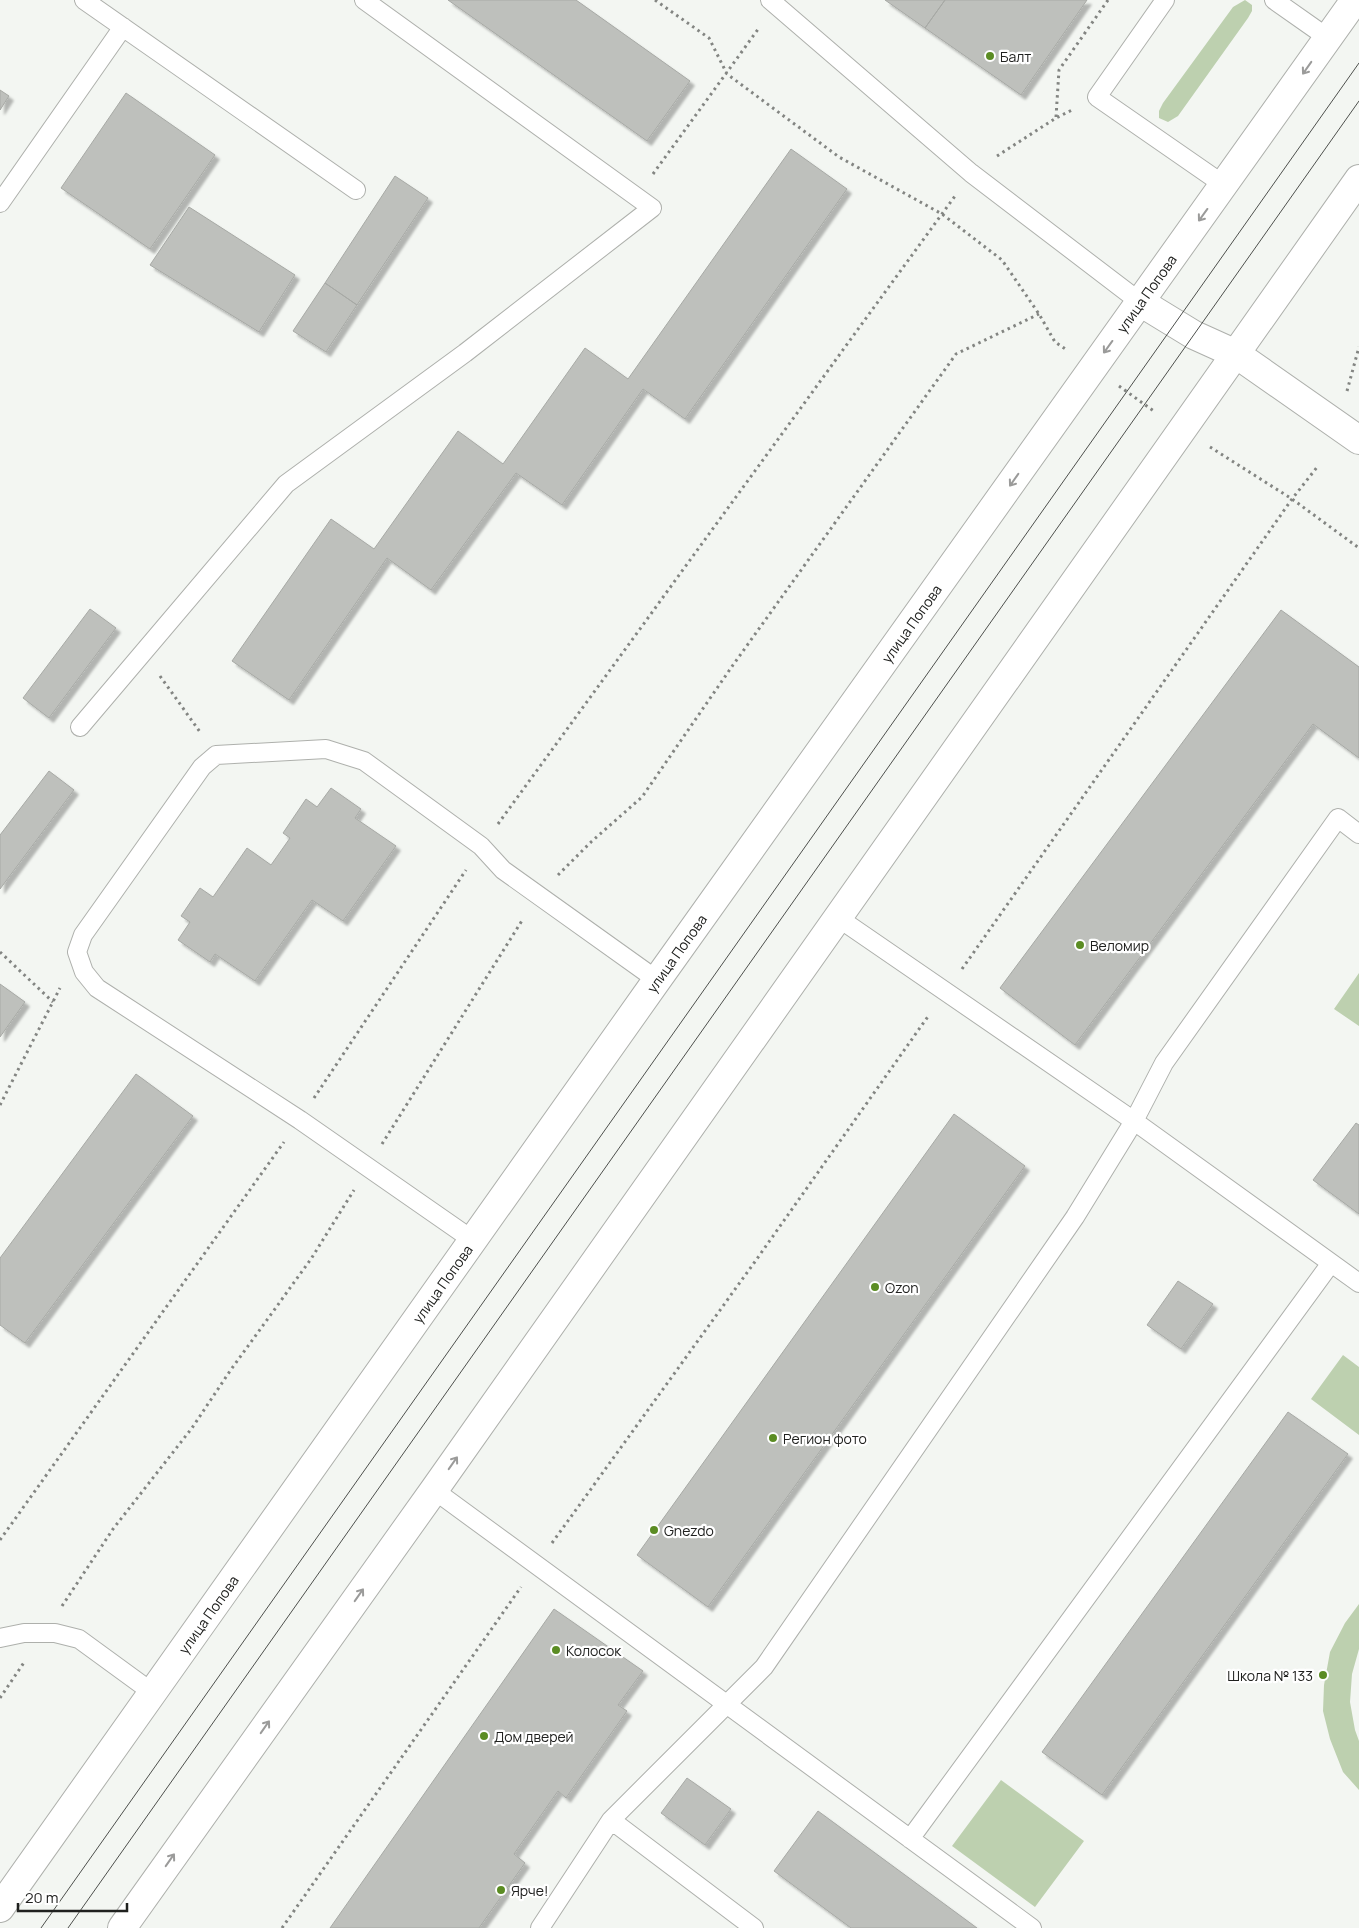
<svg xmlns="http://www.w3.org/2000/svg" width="1359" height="1928" viewBox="0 0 1359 1928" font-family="Manrope,sans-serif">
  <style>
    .green { fill: #bdd0af }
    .building { fill: #bec0bc; stroke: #a7a9a5; filter: url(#shadow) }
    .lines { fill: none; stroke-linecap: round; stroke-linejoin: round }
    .lane-casing { stroke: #aeb0ac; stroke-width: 20 }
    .street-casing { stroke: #aeb0ac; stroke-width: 30 }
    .secondary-casing { stroke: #aeb0ac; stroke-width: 30 }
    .path { stroke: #838582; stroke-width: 3; stroke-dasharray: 2.5 4; stroke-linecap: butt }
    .lane { stroke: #fff; stroke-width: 18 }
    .street { stroke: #fff; stroke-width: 28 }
    .secondary { stroke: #fff; stroke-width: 28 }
    .tram { stroke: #4e504d; stroke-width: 1 }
    .oneway { stroke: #9b9b9a }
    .poi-dot { fill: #5b8c23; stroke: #fff; stroke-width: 2 }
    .labels { text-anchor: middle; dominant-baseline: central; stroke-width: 4.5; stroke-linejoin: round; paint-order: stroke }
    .poi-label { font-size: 14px; fill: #20211f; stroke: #fff; text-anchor: start }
    .street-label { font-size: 14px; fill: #20211f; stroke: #fff }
  </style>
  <defs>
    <filter id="shadow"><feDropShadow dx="4.5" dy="4.5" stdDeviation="1" flood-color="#0004"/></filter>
  </defs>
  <rect width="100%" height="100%" fill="#f3f6f2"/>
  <path class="green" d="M1245,0L1252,5V11L1248,18L1178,116L1168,122L1159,118V111L1163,103L1233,7Z
    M1359,973V1026L1334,1009Z
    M1343,1355L1359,1367V1435L1311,1399Z
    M1359,1604V1649L1352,1674L1350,1702L1355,1730L1359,1741V1790L1343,1772L1330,1739L1323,1711L1324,1685L1330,1652L1345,1623Z
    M1001,1780L1084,1841L1035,1907L952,1846Z"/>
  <path class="building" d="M448,0H576L690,81L647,141Z
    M885,0H945L925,28Z
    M945,0H1087L1021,95L925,28Z
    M0,90L9,96L0,110Z
    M126,93L215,155L150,249L61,188Z
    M791,149L847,189L685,419L643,389L562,505L516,473L431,590L387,558L289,700L232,661L331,519L374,549L458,431L503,464L585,348L628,379Z
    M395,176L428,198L357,305L325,283Z
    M189,207L295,275L259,332L150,265Z
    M325,283L357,305L326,352L293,331Z
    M90,609L116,628L49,718L23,698Z
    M1281,610L1359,667V758L1313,724L1075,1045L1000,988Z
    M49,771L74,790L0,889V835Z
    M331,788L361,809L355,818L396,846L343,921L312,900L255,981L215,954L210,962L178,940L190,922L181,916L200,888L213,897L247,848L271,865L290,838L283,833L306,799L317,807Z
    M0,984L25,1002L0,1037Z
    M136,1074L193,1116L25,1343L0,1325V1258Z
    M954,1114L1025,1166L708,1607L637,1555Z
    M1356,1123L1359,1125V1214L1313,1180Z
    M1178,1281L1213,1304L1181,1349L1147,1325Z
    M1288,1412L1348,1454L1102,1795L1042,1752Z
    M554,1609L643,1671L618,1705L627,1711L566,1798L558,1791L514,1854L525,1863L479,1928H330Z
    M687,1778L731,1809L705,1845L661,1813Z
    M818,1811L977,1928H851L774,1871Z"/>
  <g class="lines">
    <g class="lane-casing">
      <path id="lane" d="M84,0L356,190
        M770,0L971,173L1140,302
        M1165,0L1097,97L1224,185
        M1274,0L1328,38
        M0,203L123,27
        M80,727L286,484L465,353L652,208L364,0
        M837,917L1134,1121L1359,1283
        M474,1241L300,1120L97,988L84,972L77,952L83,935L202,767L216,755L326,749L364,761L481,846L503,870L657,980
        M434,1490L1032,1928
        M0,1638L24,1633H55L79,1639L153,1693
        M611,1820L754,1928
        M910,1839L1331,1263
        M540,1928L611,1820L764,1667L1075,1217L1134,1121L1164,1063L1338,818L1359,834"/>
    </g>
    <g class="street-casing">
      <path id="street" d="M1140,302L1194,335L1236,354L1359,440"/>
    </g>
    <g class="secondary-casing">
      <g id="secondary">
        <path id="s1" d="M0,1908L657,980L1355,0"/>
        <path d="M122,1928L434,1490L1359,179"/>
      </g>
    </g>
    <path class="path" d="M655,0L709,38L727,74L839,157L942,214L1002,260L1039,314L1055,342L1067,350
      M1056,117L1059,70L1108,0
      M997,156L1056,118L1072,110
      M653,174L759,28
      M1119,386L1155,412
      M1347,391L1359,347
      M1210,447L1292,499L1359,548
      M160,676L200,732
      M498,824L955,196
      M558,875L591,842L642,797L733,665L956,354L1039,314
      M0,952L53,1002
      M962,969L1292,499L1318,466
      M314,1098L466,870
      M0,1105L60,988
      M382,1144L523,919
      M0,1540L284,1142
      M552,1543L754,1263L929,1015
      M62,1606L113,1529L192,1428L230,1371L311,1259L354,1190
      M0,1698L25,1661
      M282,1928L521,1587"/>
    <use href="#lane" class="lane"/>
    <use href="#street" class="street"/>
    <use href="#secondary" class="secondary"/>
    <path class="tram" d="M41,1928L1359,63
      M68,1928L1359,101"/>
  </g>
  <defs><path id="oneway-shaft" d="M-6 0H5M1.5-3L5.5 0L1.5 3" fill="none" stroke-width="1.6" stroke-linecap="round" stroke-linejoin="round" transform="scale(1.25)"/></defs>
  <g class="oneway">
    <use href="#oneway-shaft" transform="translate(1307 68) rotate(125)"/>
    <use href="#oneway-shaft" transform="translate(1203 215) rotate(126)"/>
    <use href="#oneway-shaft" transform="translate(1108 347) rotate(126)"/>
    <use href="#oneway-shaft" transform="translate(1014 480) rotate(125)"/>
    <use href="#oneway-shaft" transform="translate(453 1463) rotate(-55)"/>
    <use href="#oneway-shaft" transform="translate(359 1595) rotate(-55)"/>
    <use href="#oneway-shaft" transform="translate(265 1727) rotate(-55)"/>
    <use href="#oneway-shaft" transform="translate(170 1860) rotate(-55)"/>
  </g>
  <g class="poi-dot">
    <circle cx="990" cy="56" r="5"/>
    <circle cx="1080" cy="945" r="5"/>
    <circle cx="875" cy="1287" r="5"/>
    <circle cx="773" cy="1438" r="5"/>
    <circle cx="654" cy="1530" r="5"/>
    <circle cx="556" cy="1650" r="5"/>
    <circle cx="1323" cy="1675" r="5"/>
    <circle cx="484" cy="1736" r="5"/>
    <circle cx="501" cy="1890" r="5"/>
  </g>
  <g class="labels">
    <g class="poi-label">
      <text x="1000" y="56">Балт</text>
      <text x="1090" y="945">Веломир</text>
      <text x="885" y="1287">Ozon</text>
      <text x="783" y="1438">Регион фото</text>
      <text x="664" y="1530">Gnezdo</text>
      <text x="566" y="1650">Колосок</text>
      <text x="1313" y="1675" text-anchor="end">Школа № 133</text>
      <text x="494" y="1736">Дом дверей</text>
      <text x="511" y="1890">Ярче!</text>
    </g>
    <g class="street-label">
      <text stroke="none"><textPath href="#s1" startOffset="1980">улица Попова</textPath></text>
      <text stroke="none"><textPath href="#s1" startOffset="1575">улица Попова</textPath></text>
      <text stroke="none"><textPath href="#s1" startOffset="1170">улица Попова</textPath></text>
      <text stroke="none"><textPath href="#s1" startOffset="765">улица Попова</textPath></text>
      <text stroke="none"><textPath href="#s1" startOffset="360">улица Попова</textPath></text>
    </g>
  </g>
  <path d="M18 1903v8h109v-8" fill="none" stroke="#20211f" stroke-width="2.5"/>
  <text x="25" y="1903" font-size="15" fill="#20211f" stroke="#ffffff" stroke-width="4" paint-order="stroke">20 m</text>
</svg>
